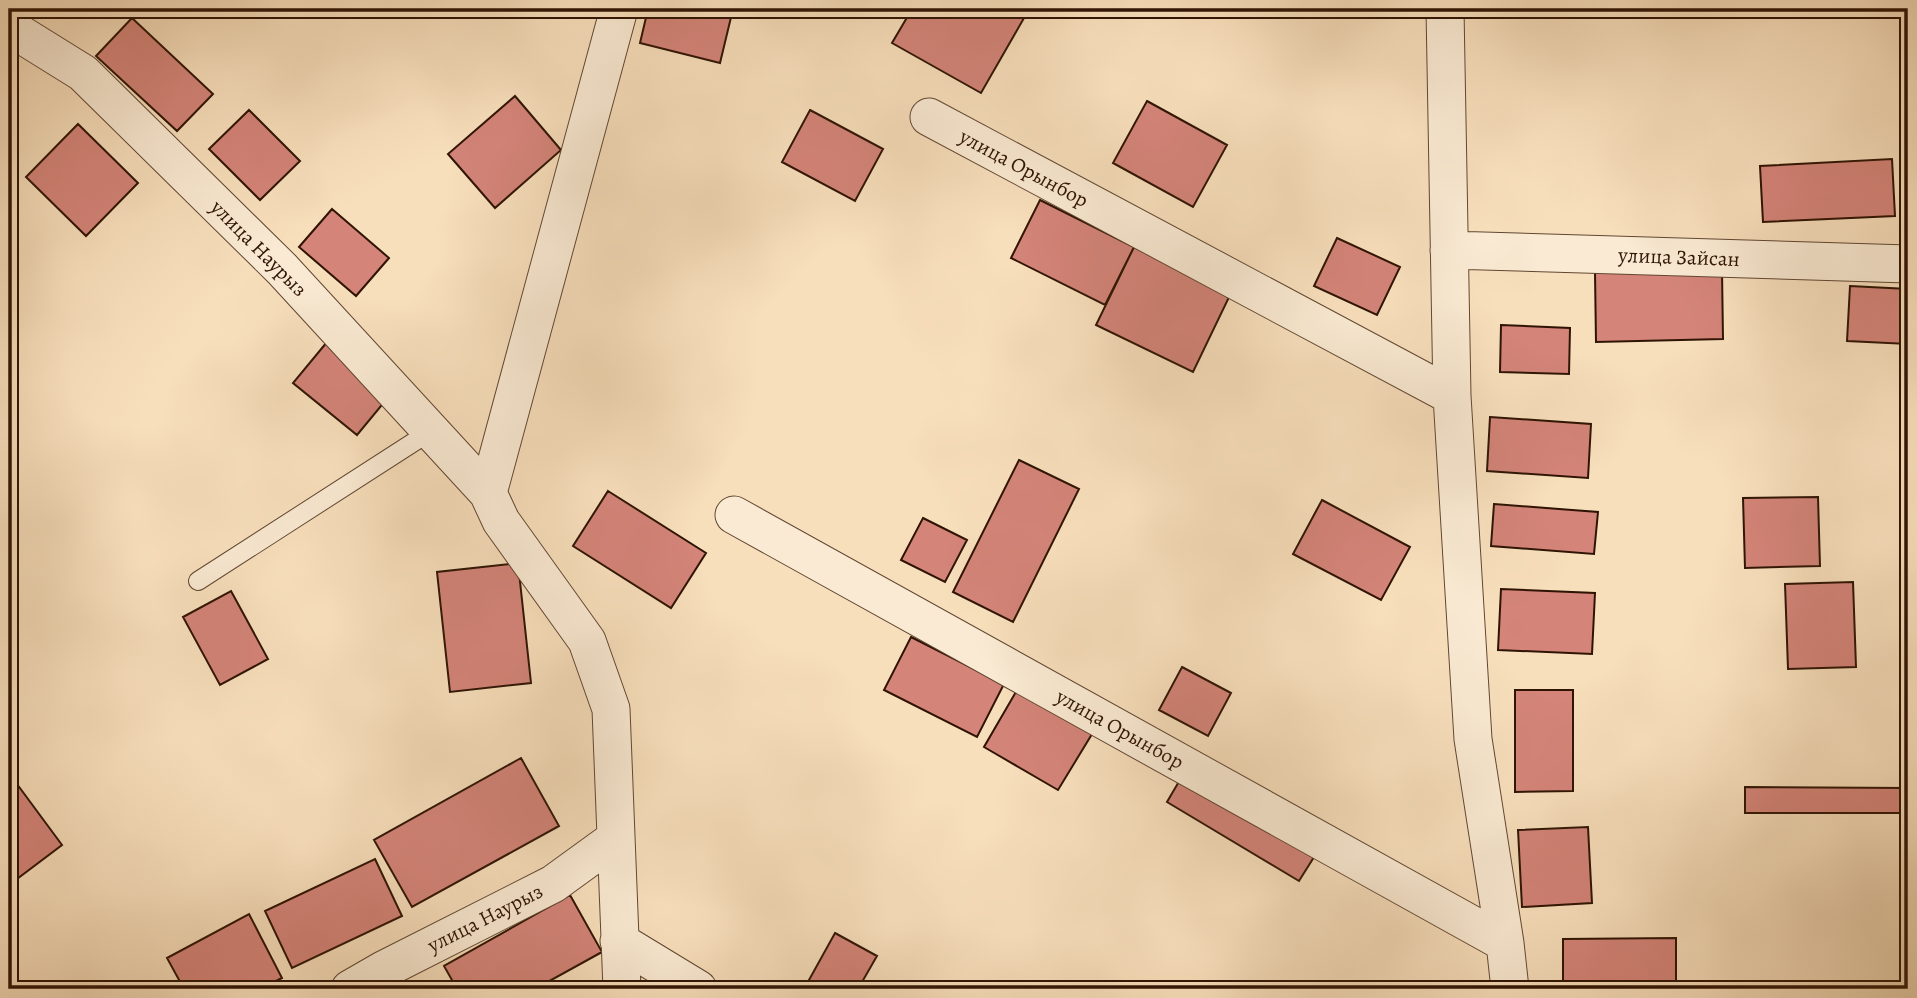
<svg xmlns="http://www.w3.org/2000/svg" width="1917" height="998" viewBox="0 0 1917 998" font-family="Alegreya,serif">
  <style>
    .building { fill: #d48479; stroke: #2f1404; stroke-width: 2 }
    .lines { fill: none; stroke-linecap: round; stroke-linejoin: round }
    .service-casing { stroke: #614732; stroke-width: 20 }
    .minor-casing { stroke: #614732; stroke-width: 39 }
    .service { stroke: #faead3; stroke-width: 18 }
    .minor { stroke: #faead3; stroke-width: 37 }
    .labels { text-anchor: middle; dominant-baseline: central; stroke-width: 7; stroke-linejoin: round; paint-order: stroke }
    .street-label { font-size: 21px; fill: #2f1404; stroke: #faead3 }
  </style>
  <rect width="100%" height="100%" fill="#f8dfbc"/>
  <filter id="stains"><feTurbulence type="fractalNoise" baseFrequency=".00286" numOctaves="4"/><feColorMatrix values="0 0 0 0 .2 0 0 0 0 .09 0 0 0 0 .02 0 0 0 .5 -.17"/></filter>
  <radialGradient id="worn" r=".72"><stop offset=".6" stop-color="#630" stop-opacity="0"/><stop offset="1" stop-color="#630" stop-opacity=".3"/></radialGradient>
  <path class="building" d="M535,9H554L548,17Z
    M648,9H733L720,63L640,43Z
    M912,9H1024L1028,11L981,93L892,43Z
    M132,18L213,94L177,131L96,56Z
    M515,96L561,150L495,208L448,154Z
    M1147,101L1227,145L1193,207L1113,163Z
    M249,110L300,161L260,200L209,149Z
    M810,110L883,149L855,201L782,162Z
    M78,124L138,183L86,236L26,177Z
    M1892,159L1895,216L1763,222L1760,166Z
    M1040,200L1134,247L1105,305L1011,258Z
    M332,209L389,258L356,296L299,247Z
    M1337,238L1400,267L1377,315L1314,286Z
    M1134,247L1231,293L1193,372L1096,325Z
    M1722,270L1723,339L1596,342L1595,273Z
    M1850,286L1908,289V344L1847,341Z
    M1501,325L1570,328L1569,374L1500,372Z
    M327,342L391,394L357,435L293,383Z
    M1490,417L1591,424L1588,478L1487,471Z
    M1019,460L1079,489L1013,622L953,592Z
    M608,491L706,553L671,608L573,546Z
    M1818,497L1820,566L1745,568L1743,498Z
    M1322,500L1410,547L1381,600L1293,554Z
    M1494,504L1598,512L1594,554L1491,546Z
    M923,518L967,540L945,582L901,560Z
    M518,563L531,683L450,692L437,572Z
    M1853,582L1856,667L1788,669L1785,584Z
    M1501,589L1595,593L1592,654L1498,650Z
    M231,591L268,659L220,685L183,617Z
    M911,637L1004,684L977,737L884,690Z
    M1182,667L1231,693L1208,736L1159,710Z
    M1017,690L1092,734L1058,790L984,747Z
    M1515,690H1573V791L1515,792Z
    M521,758L559,826L412,907L374,840Z
    M1181,778L1314,857L1299,881L1167,802Z
    M14,780L62,845L9,885V783Z
    M1745,787L1908,788V813H1745Z
    M1588,827L1592,903L1522,907L1518,830Z
    M375,859L402,916L292,968L265,911Z
    M570,895L602,952L535,989H457L444,966Z
    M249,914L282,978L260,989H184L167,958Z
    M835,933L877,956L858,989H804Z
    M1676,938V989H1563V939Z"/>
  <g class="lines">
    <g class="service-casing">
      <path id="service" d="M198,581L431,431"/>
    </g>
    <g class="minor-casing">
      <path id="minor" d="M1445,9L1452,396L1473,739L1505,943L1510,989
        M9,27L83,73L282,269L488,493L501,521L587,641L611,709L622,989
        M929,117L1452,396
        M1449,250L1908,264
        M488,493L619,9
        M734,515L1505,943
        M619,941L698,989
        M350,989L383,970L553,884L615,839"/>
    </g>
    <use href="#service" class="service"/>
    <use href="#minor" class="minor"/>
  </g>
  <g class="labels">
    <g class="street-label">
      <text transform="translate(1024 168) rotate(28)">улица Орынбор</text>
      <text transform="translate(259 248) rotate(45)">улица Наурыз</text>
      <text transform="translate(1679 257) rotate(2)">улица Зайсан</text>
      <text transform="translate(1120 729) rotate(29)">улица Орынбор</text>
      <text transform="translate(485 918) rotate(-27)">улица Наурыз</text>
    </g>
  </g>
  <rect width="1917" height="998" fill="none" stroke="#f8dfbc" stroke-width="35"/>
  <rect x="10" y="10" width="1896" height="977" fill="none" stroke="#2f1404" stroke-width="3.5"/>
  <rect x="18" y="18" width="1882" height="963" fill="none" stroke="#2f1404" stroke-width="2"/>
  <rect width="100%" height="100%" filter="url(#stains)"/>
  <rect width="100%" height="100%" fill="url(#worn)"/>
</svg>
